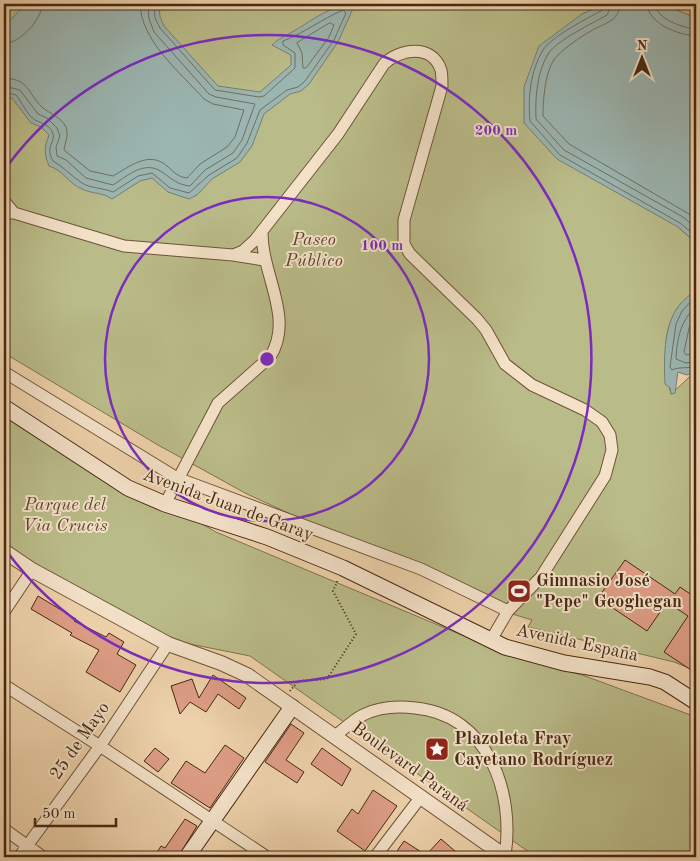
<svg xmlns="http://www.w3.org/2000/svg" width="700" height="861" viewBox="0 0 700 861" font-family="'Old Standard TT',serif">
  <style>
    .green { fill: #b9bb88; stroke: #80724d }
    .water { fill: #9bb5b0; stroke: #797d71 }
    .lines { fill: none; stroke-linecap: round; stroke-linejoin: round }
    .shore { stroke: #716f61; stroke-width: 1 }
    .building { fill: #dd9d85; stroke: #472912 }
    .minor-casing { stroke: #705338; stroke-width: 13 }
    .tertiary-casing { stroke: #705338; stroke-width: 16 }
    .secondary-casing { stroke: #472912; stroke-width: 17 }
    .path { stroke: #472912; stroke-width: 2; stroke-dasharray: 1 2.5; stroke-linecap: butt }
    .minor { stroke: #f3e1c8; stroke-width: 11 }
    .tertiary { stroke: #f3e1c8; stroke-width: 14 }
    .secondary { stroke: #f3e1c8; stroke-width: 15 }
    .ring { fill: none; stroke: #7b2cbf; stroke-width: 2.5 }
    .labels { text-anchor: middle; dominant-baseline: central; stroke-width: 4; stroke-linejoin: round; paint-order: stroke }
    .park-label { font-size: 18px; font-style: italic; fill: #5e462a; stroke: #f3e1c8 }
    .street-label { font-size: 18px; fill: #472912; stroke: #f3e1c8 }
    .poi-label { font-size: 18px; font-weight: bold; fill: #472912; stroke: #f3e1c8; text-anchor: start }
    .centre { fill: #7b2cbf; stroke: #f3e1c8; stroke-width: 2.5 }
    .ring-label { font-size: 15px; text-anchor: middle; font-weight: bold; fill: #7b2cbf; stroke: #f3e1c8; stroke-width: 4; stroke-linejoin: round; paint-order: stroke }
  </style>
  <rect width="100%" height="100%" fill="#edd1aa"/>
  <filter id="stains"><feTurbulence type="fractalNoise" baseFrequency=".004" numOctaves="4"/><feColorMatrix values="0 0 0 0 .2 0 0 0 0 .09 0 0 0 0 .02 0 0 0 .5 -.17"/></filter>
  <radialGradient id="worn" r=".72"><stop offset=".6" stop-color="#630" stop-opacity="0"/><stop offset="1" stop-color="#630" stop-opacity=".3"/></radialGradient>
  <path class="green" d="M4,4H606L582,14L678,227L695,242C697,256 699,275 695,288C692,297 683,301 678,308C661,331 664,368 671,394L696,371V671L674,662L528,627L532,620L499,610L247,494L158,445L4,353Z
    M661,4H696V18Z
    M4,401L99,465L216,532L500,651L585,676L696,717V857H536L250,656L170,640L4,547Z"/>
  <path class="water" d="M25,4H159L160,17L164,26L218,86L260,92L291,65V55L272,45C279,38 284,37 292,32C312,21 331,4 355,4L338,42L309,84L301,91L290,94L264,114L252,146L240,162L212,179L197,195L189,199L168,192L152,178L140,181L112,199C102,192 92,194 82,189C69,184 63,170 49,166C44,154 44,147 49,135L41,127L31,123L12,98H6L4,94V27Z
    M606,4H661L696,18V251L695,242L678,227L557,159L524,123V87L539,46L582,14Z
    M696,275V371L687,375L678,372L675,393L671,394L670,388L665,384C664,361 663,327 678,307C689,292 694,299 696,275Z"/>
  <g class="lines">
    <path class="shore" d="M606,4L603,10C589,17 551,37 543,50C530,72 528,97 530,121L560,155L680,223L696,236
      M612,4L607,15C593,23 557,40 548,54C537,73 535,97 536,119L564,150L683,217L696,228
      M620,4C619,22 604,23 591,31C580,37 566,47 557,56C545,68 543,100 543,116L569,144L696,218
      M647,4C648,24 679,35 696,36
      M655,4C656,19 683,28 696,29
      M330,23L334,25L329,37L306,68H303L302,53L297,43Z
      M4,44C20,43 42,20 42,4
      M4,78C30,79 27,93 42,107C50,114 61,117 66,127C69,136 65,142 64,150L90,171L113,176C129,167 149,150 167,166C174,172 178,177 187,178L200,164L227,147L235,137L244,110L213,104L204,99C180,72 141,41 140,4
      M4,86L20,90L38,114L47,118L57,128L60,136L56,147L57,156L66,160L86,178L113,185C121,180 128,174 137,170C163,160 166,184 190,186L205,170L233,153L242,140L255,104L216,97L209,94L154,32L149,19L148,4
      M4,92L16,95C22,102 27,115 35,120C41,123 52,126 53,134C55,143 45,147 53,161C64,167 71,176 82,183C89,188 104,188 113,192L138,176L152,173L170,188L189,193L209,175L237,158L247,143L260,110L287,90L298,87L305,81L334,40L346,13L343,10C322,19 304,33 283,41V45L295,53V68L264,96L259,97L215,90L160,28L155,18L154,4
      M696,296L682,311L676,324L670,367L672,370C677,367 689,368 696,367
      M696,306C681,321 677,337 676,359L686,363L696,361
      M696,317L689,328L684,352L686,355L696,353"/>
  </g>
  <path class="building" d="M625,560L675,594L680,587L696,598L691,608L693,609L696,605V662L691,670L664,652L688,616L667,602L647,631L598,598Z
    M38,596L76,619L74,621L106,637L109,633L124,642L117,654L136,665L120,692L86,672L99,650L70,635L72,633L31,609Z
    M213,675L246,698L239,709L218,694L206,712L190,702L180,714L171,686L192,679L199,698Z
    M291,724L304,733L286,760L304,772L297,783L265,762Z
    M225,745L244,758L210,808L171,783L186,761L205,773Z
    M155,748L169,759L158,772L144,761Z
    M322,748L351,769L342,786L311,764Z
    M373,790L397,806L365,851L337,831L352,809L358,814Z
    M185,819L197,826L178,857H154L161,846L165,848Z
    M441,839L462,857H393L404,841L426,855Z"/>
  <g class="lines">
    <g class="minor-casing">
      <path id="minor" d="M4,201L14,213
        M4,213H14L124,246L233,255L243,251L255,240L338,134L384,64C399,49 432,43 441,70C442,74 442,81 442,86L404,220V244L410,254L477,319L486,330L505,364L532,385L585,410L602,422L610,435L612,450L605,476L541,577L508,611L491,640
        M233,255L264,260
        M4,372L177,478L421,569L508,611
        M165,504L218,403L270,357C295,318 261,274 262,231
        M4,612L32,570
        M4,685L100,746L267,857
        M335,736C344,729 353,720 363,715C379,707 398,706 415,708C488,715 515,792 505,856
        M4,829L43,857
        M19,857L100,746L168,644
        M375,857L420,798"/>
    </g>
    <g class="tertiary-casing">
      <path id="tertiary" d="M4,551L32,570L168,644L221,663L247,675L506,857"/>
    </g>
    <g class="secondary-casing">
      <path id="secondary" d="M4,407L128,488L165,504L267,537L343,568L505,647L564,663L650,677L665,682L696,702
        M187,857L292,707"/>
    </g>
    <path class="path" d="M290,691L298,681L327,679L356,634L333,591L338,580"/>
    <use href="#minor" class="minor"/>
    <use href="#tertiary" class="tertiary"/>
    <use href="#secondary" class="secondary"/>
  </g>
  <g class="ring">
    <circle cx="267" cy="359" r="162"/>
    <path d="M5 169A324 324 0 1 1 5 549"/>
  </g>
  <defs>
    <g id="stadium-square" transform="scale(1.25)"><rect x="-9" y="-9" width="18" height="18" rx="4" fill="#8f2418" stroke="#f3e1c8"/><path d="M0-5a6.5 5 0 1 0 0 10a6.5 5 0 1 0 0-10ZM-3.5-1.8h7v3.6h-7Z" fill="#fff"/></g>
    <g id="sight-square" transform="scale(1.25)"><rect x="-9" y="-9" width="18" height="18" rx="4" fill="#8f2418" stroke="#f3e1c8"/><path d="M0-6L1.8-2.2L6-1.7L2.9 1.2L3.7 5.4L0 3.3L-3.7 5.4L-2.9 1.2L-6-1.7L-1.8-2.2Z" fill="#fff"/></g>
  </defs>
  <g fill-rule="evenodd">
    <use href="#stadium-square" x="519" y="591"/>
    <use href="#sight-square" x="437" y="749"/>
  </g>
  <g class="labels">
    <g class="park-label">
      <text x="314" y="240">Paseo<tspan x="314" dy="21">Público</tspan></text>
      <text x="65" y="505">Parque del<tspan x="65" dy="21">Via Crucis</tspan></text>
    </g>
    <g class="street-label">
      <text transform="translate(228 505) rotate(20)">Avenida Juan de Garay</text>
      <text transform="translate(577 643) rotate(12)">Avenida España</text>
      <text transform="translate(80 741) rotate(-55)">25 de Mayo</text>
      <text transform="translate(410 767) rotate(36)">Boulevard Paraná</text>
    </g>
    <g class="poi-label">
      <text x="536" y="581">Gimnasio José<tspan x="536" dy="21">"Pepe" Geoghegan</tspan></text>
      <text x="454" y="739">Plazoleta Fray<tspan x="454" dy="21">Cayetano Rodríguez</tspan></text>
    </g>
  </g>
  <circle cx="267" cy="359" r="8" class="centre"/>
  <g class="ring-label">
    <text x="496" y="135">200 m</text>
    <text x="382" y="250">100 m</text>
  </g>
  <rect width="700" height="861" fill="none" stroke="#edd1aa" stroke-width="20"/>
  <rect x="5" y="5" width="690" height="851" fill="none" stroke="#472912" stroke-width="2.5"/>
  <rect x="10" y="10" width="680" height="841" fill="none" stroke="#472912"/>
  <g transform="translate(642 58)" stroke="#f3e1c8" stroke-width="4" paint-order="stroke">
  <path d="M0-4L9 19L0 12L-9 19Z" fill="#472912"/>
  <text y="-8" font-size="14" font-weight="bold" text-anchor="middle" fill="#472912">N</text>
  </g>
  <path d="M35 818v8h81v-8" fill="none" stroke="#472912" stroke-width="2.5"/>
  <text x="42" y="818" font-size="15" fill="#472912" stroke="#f3e1c8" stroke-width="4" paint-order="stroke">50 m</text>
  <rect width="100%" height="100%" filter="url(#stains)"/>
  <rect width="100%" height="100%" fill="url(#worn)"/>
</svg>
